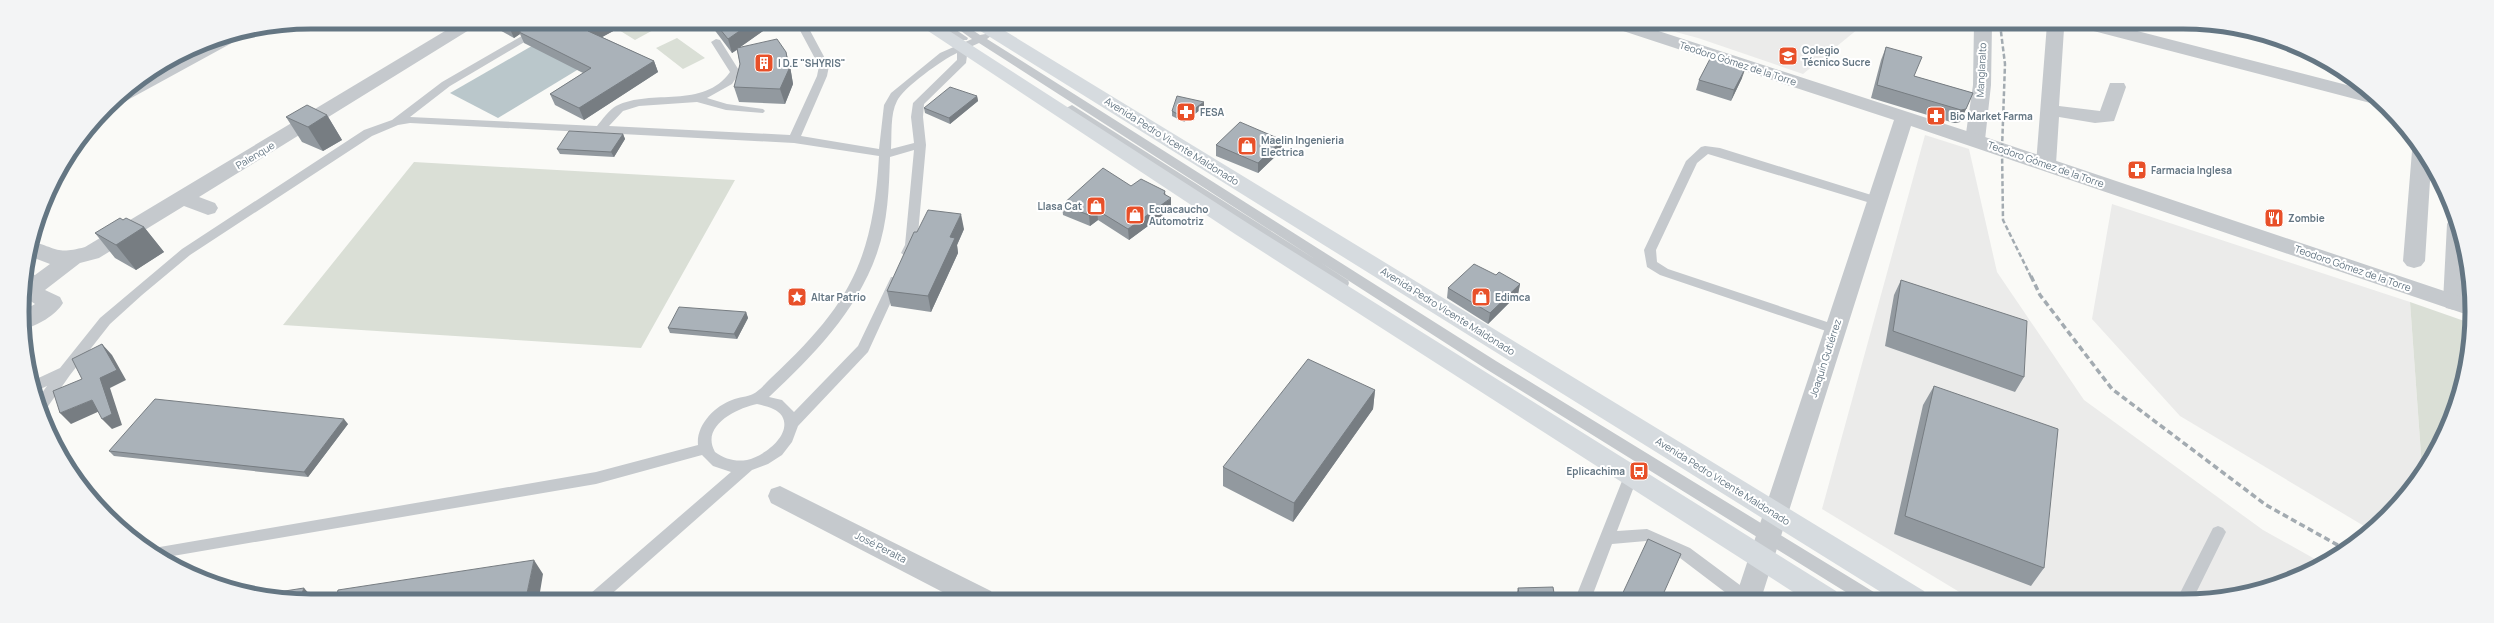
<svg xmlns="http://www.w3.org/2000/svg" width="2494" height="623" viewBox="0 0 2494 623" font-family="Manrope,sans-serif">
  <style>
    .built { fill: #ebebea }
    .green { fill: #dadfd6 }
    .water { fill: #bac7cb }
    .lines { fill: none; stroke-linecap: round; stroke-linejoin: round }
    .service { fill: #c5c9cd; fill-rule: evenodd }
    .minor { fill: #c5c9cd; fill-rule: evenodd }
    .tertiary { fill: #c5c9cd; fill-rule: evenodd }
    .primary { fill: #d6dbdf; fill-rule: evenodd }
    .rail-far1 { stroke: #a3abb1; stroke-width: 2.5; stroke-dasharray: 5 2.5; stroke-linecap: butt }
    .rail { stroke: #a3abb1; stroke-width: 3.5; stroke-dasharray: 6 3.5; stroke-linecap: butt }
    .wall { fill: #92999f }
    .shaded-wall { fill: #777d82 }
    .building { fill: #aab2b9; stroke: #777d82 }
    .labels { text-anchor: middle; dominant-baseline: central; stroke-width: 4; stroke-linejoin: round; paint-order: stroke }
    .poi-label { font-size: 10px; font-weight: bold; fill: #647683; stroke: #fff; text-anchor: start }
    .street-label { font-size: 10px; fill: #647683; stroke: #fff }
    .rim { fill: none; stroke: #647683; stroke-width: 5 }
  </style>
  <rect width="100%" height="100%" fill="#fafaf7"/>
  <path class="built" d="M1646,24H1864L1803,74L1698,38Z
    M1925,135L1969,149L1997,272L2084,400L2263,530L2322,563L2310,571L2220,599H1971L1822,509Z
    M2112,204L2410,302L2422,468L2387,516L2369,529L2180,416L2092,319Z"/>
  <path class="green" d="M606,22H668L635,40Z
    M677,38L705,58L683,69L656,48Z
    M414,162L735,180L641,348L283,325Z
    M2410,302L2470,323L2469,350L2442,440L2422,468Z"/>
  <path class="water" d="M537,43L587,64L498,118L450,93Z"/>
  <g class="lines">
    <path class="service" d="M796,23H806L829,66L827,76L801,136L879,149L884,105L891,93L940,53L972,39L950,23H962L980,35L991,33L992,35L987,39L1496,361L1877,594L1879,599H1857L1486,369L979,43L968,48L966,63L924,104L923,117L926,145L917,245L911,256L907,257L901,253L905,245L914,150L890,157C889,188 888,222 877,253C857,311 813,356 769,397L782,400L794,412L858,346L891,277H899L901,280L868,352L798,426L792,442L782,455L768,464L752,470L607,598H589L591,593L731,472L713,466L702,455L596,484L161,558L148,549L596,472L698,445C696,425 715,406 732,400C739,397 747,397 753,394C759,391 766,383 771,378C848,306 873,263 879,156L794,143L410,123L398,125L372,136L190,255L142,295L110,324L70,375L44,412H42L36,401L47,386L34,392L32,381L60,368L100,318L182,249L364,130L392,120L442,82L534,29L538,28L543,31L450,86L410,117L597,126C602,120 609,110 616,106C652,88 703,110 730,72L711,42L716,39L720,40L740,72L732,84L707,98L727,104L763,109L765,111L763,113L726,110L697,102L639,106L623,111L609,126L790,135L817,76L819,66ZM957,53V60L913,103L911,117L914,143L891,149C892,135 890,114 897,101C903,88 943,59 957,53ZM757,404C765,406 777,408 782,416C793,435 763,457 747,460C735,462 725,459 715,452C700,426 737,408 757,404Z
      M934,23H946L968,38L967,40H959Z
      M1072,105L1348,280L1349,283L1348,286H1338L1068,110L1066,108Z
      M1705,146L1720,148L1881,198L1883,201L1881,204L1877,205L1708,154L1697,163L1656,250L1657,262L1668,269L1839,326L1841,329L1839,332H1829L1660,275L1647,267L1644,250L1686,161L1701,147Z
      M1631,470L1636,472L1638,476L1617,531L1647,529L1690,548L1752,594L1754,599H1734L1680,558L1646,541L1612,544L1593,594L1594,599H1578L1577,594L1624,476L1626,472Z
      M2218,526L2223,528L2226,532L2193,599H2177L2213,528Z"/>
    <path class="minor" d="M460,22H482L199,197L215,203L218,208L215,213L208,215L184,206L99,258L80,263L45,290L60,297L63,303C56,315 37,326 24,329L23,311L35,304L23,296L26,272L35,275L50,264L29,256L31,241C57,248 56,255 85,247Z
      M1974,24H1992L1991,85L1985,140L1982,144L1975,146L1968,144L1965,140L1973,85Z
      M2047,24H2073L2070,28L2064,29L2059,106L2100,111L2110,83H2124L2126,87L2114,121L2095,123L2059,117L2056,164L2053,168L2046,170L2039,168L2036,164Z
      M2079,24H2110L2370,91L2382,104L2378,105L2082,28Z
      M242,32L244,34L241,38L124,102L112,103L120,94L206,42Z
      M2419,146L2431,165L2425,261L2421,266L2414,268L2407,266L2403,261L2412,151Z
      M2455,218C2466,246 2466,272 2465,302L2462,308L2454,310L2446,308L2443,302L2447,224L2450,219Z
      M780,486L991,591L995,599H956L771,503L768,496L771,489Z"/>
    <path class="tertiary" d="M1611,24H1637L1982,136L2471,300V316L1911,126L1761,599H1735L1894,120L1614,28Z"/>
    <path class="primary" d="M916,23H937L1249,224L1836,591L1840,599H1804L1235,234Z
      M971,23H992L1924,591L1928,599H1892L974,27Z"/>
    <path class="rail-far1" d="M2000,24L2005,64L2002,149L2003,220L2031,277"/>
    <path class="rail" d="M2031,276L2040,295L2112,389L2266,505L2343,548"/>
  </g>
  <path class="wall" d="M491,22H614L617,29L602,37L654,61L658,72L584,120L555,105L550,94L583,73L524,43L520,34L514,38L494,27Z
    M711,23H761L763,31L740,47L790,66L793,84L785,104L739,102L734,87L740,64L737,50L732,53L713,28Z
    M1886,47L1914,76L1973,93L1960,122L1954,123L1871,98L1881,60Z
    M1742,78L1731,101L1696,90L1699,80Z
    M977,96L978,101L950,124L925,113L924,108Z
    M1204,102V107L1184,122L1172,116V111Z
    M327,115L342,140L323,151L302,142L286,117Z
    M623,134L625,139L614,157L560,154L557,149Z
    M1216,145L1282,150L1258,173L1216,156Z
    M1131,186L1165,191V195L1171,209L1129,240L1098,220L1090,226L1063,215L1062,205Z
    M123,220L144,227L164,252L136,270L115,258L95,233Z
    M964,229L957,245L958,253L931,312L891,306L887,291L917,232Z
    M1901,280L2024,377L2015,392L1885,346L1894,295Z
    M1520,284L1518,294L1488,324L1447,298L1448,288Z
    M746,312L748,318L737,339L670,333L668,328Z
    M1934,386L2044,568L2031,586L1894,534L1923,405Z
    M1375,390L1373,409L1293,522L1223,486V467Z
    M348,424L308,477L114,456L109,451Z
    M1518,588L1555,599H1515Z"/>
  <path class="shaded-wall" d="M516,22H540L519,32L520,34L514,38L509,27Z
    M605,22H614L617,29L593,42L588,31Z
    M751,23H761L763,31L732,53L728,39Z
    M786,52L790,66L793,84L785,104L780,89Z
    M654,61L658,72L584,120L579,108Z
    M1746,67L1742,78L1731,101L1734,90Z
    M977,96L978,101L950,124L949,118Z
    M1204,102V107L1184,122L1183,117Z
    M1966,109L1960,122L1954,123L1961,110Z
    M327,115L342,140L323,151L308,127Z
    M623,134L625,139L614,157L611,152Z
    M1282,140V150L1258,173V163Z
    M1165,191L1166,202L1171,198V209L1129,240L1128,229L1164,194Z
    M1097,210L1098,220L1090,226L1089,215Z
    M961,214L964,229L957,245L958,253L931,312L928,296L950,237Z
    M144,227L164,252L136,270L116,245Z
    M1520,284L1518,294L1488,324L1490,313Z
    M746,312L748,318L737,339L734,334Z
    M102,344L112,355L126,380L110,388L122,425L112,429L102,419L100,378Z
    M1375,390L1373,409L1293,522L1294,503Z
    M92,400L102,410L71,424L60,413Z
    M344,419L348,424L308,477L304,472Z
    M534,560L543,574L539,598H526Z
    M304,588L313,598H300Z"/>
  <path class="building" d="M500,22H516L509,27Z
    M534,22H605L588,31L654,61L579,108L550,94L591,68L519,32Z
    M715,23H751L728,39Z
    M777,39L786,52L789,69L780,89L734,87L740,64L737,48Z
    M1886,47L1922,57L1914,76L1973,93L1966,109L1961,110L1877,85Z
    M1711,57L1746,67L1734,90L1699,80Z
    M950,87L977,96L949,118L924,108Z
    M1177,96L1204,102L1183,117L1172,111Z
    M307,105L327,115L308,127L286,117Z
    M1240,122L1282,140L1258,163L1216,145Z
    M569,131L623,134L611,152L557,149Z
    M1103,168L1131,186L1141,179L1165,191L1164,194L1171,198L1128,229L1097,210L1089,215L1062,205Z
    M928,210L961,214L950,237L955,238L928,296L887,291L914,232H917Z
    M120,218L123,220L126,218L144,227L116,245L95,233Z
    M1474,264L1496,275L1499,272L1520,284L1490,313L1448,288Z
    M1901,280L2027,321L2024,377L1893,331Z
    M679,307L746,312L734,334L668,328Z
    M102,344L117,370L100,378L112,414L102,419L92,400L60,413L53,391L82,379L72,359Z
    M1308,359L1375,390L1294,503L1223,467Z
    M1934,386L2058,429L2044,568L1905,516Z
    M155,399L344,419L304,472L109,451Z
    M1648,539L1681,554L1661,599H1620Z
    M534,560L526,598H336L338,590Z
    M1553,587L1555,599H1520L1518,588Z
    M304,588L300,598H273L259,595Z"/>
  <defs>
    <g id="school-square" transform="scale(1)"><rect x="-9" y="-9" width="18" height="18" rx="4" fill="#e85029" stroke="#fff"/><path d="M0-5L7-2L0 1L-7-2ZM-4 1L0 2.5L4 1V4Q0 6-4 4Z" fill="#fff"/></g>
    <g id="building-square" transform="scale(1)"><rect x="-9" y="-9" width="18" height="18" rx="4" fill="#e85029" stroke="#fff"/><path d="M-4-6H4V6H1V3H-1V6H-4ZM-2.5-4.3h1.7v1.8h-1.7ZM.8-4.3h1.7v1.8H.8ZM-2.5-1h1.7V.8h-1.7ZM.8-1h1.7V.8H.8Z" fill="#fff"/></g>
    <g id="pharmacy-square" transform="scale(1)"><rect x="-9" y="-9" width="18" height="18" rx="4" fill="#e85029" stroke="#fff"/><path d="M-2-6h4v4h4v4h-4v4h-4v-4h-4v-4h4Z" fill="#fff"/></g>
    <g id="shop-square" transform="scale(1)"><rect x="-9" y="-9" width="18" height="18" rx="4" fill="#e85029" stroke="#fff"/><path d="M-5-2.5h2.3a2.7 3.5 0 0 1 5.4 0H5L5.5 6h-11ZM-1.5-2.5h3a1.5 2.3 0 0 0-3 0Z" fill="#fff"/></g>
    <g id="restaurant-square" transform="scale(1)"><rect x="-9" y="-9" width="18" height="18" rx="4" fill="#e85029" stroke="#fff"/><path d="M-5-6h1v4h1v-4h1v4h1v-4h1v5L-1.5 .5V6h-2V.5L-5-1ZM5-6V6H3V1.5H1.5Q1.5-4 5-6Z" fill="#fff"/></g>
    <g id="sight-square" transform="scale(1)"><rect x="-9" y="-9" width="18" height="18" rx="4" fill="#e85029" stroke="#fff"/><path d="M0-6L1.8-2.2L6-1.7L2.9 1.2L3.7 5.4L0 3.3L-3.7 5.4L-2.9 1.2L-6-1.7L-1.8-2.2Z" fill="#fff"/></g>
    <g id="bus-square" transform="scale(1)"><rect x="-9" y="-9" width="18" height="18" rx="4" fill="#e85029" stroke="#fff"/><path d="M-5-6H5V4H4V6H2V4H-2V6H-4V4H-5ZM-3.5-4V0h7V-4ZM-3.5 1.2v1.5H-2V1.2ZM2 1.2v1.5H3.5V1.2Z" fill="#fff"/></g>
  </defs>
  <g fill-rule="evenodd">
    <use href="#school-square" x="1788" y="56"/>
    <use href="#building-square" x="764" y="63"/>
    <use href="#pharmacy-square" x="1186" y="112"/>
    <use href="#pharmacy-square" x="1936" y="116"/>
    <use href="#shop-square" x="1247" y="146"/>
    <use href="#pharmacy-square" x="2137" y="170"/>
    <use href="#shop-square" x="1096" y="206"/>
    <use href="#shop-square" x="1135" y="215"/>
    <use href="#restaurant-square" x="2274" y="218"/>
    <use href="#sight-square" x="797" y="297"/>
    <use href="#shop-square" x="1481" y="297"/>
    <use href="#bus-square" x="1639" y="471"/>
  </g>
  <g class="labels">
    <g class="poi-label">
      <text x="1802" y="50">Colegio<tspan x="1802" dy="12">Técnico Sucre</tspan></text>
      <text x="778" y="63">I D.E "SHYRIS"</text>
      <text x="1200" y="112">FESA</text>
      <text x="1950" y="116">Bio Market Farma</text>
      <text x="1261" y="140">Maelin Ingenieria<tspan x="1261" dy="12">Electrica</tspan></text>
      <text x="2151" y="170">Farmacia Inglesa</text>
      <text x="1082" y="206" text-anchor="end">Llasa Cat</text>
      <text x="1149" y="209">Ecuacaucho<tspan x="1149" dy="12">Automotriz</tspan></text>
      <text x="2288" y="218">Zombie</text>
      <text x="811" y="297">Altar Patrio</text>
      <text x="1495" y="297">Edimca</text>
      <text x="1625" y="471" text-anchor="end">Eplicachima</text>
    </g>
    <g class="street-label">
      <text transform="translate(1738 63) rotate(18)">Teodoro Gómez de la Torre</text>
      <text transform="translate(1981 70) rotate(-87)">Manglaralto</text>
      <text transform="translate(1172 141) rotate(32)">Avenida Pedro Vicente Maldonado</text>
      <text transform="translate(255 155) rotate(-31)">Palenque</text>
      <text transform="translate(2046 164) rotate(19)">Teodoro Gómez de la Torre</text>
      <text transform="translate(2353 268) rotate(19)">Teodoro Gómez de la Torre</text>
      <text transform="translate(1448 311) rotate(32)">Avenida Pedro Vicente Maldonado</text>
      <text transform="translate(1825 358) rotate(-72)">Joaquín Gutiérrez</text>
      <text transform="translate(1723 481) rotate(32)">Avenida Pedro Vicente Maldonado</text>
      <text transform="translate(881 547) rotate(27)">José Peralta</text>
    </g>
  </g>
  <path d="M0 0H2494V623H0ZM311 29H2183A282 282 0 0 1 2465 311V312A282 282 0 0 1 2183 594H311A282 282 0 0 1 29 312V311A282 282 0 0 1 311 29Z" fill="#f3f4f5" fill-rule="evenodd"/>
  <path class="rim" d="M311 29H2183A282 282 0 0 1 2465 311V312A282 282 0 0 1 2183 594H311A282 282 0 0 1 29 312V311A282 282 0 0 1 311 29Z"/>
</svg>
